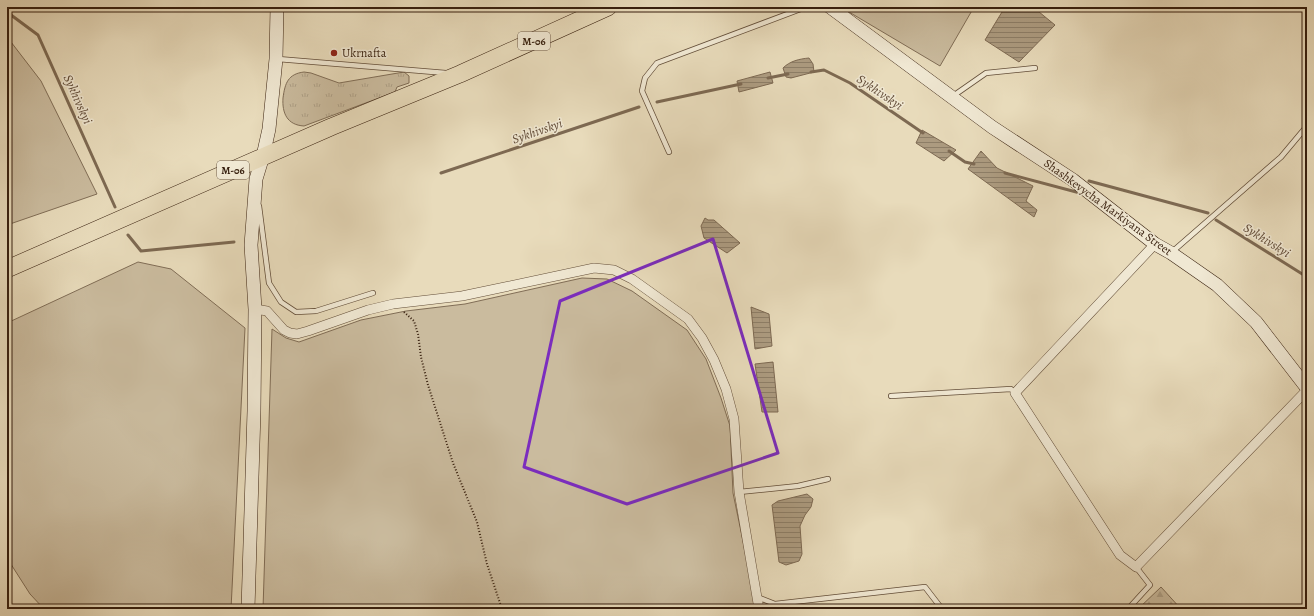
<svg xmlns="http://www.w3.org/2000/svg" width="1314" height="616" viewBox="0 0 1314 616" font-family="Alegreya,serif">
  <style>
    .grass { fill: url(#grass-tufts); stroke: #806d56 }
    .forest { fill: url(#forest-firs); stroke: #806d56 }
    .green { fill: #cabb9e; stroke: #806d56 }
    .water { fill: url(#water-rules); stroke: #7d6952 }
    .lines { fill: none; stroke-linecap: round; stroke-linejoin: round }
    .stream { stroke: #7d6952; stroke-width: 3 }
    .lane-casing { stroke: #634e39; stroke-width: 6 }
    .street-casing { stroke: #634e39; stroke-width: 10 }
    .secondary-casing { stroke: #371f0e; stroke-width: 14 }
    .highway-casing { stroke: #371f0e; stroke-width: 18 }
    .path { stroke: #371f0e; stroke-width: 2; stroke-dasharray: 1 2; stroke-linecap: butt }
    .lane { stroke: #f0e8d3; stroke-width: 4.5 }
    .street { stroke: #f0e8d3; stroke-width: 9 }
    .secondary { stroke: #f0e8d3; stroke-width: 13 }
    .highway { stroke: #e8dbbb; stroke-width: 17 }
    .marked { fill: none; stroke: #7b2cbf; stroke-width: 3; stroke-linejoin: round }
    .poi-dot { fill: #8f2418; stroke: #f0e8d3; stroke-width: 1.5 }
    .labels { text-anchor: middle; dominant-baseline: central; stroke-width: 3; stroke-linejoin: round; paint-order: stroke }
    .shield { fill: #f0e8d3; stroke: #6e5b49; stroke-width: 1 }
    .shield-label { font-size: 11px; font-weight: bold; fill: #371f0e }
    .poi-label { font-size: 12px; fill: #371f0e; stroke: #f0e8d3; text-anchor: start }
    .street-label { font-size: 12px; fill: #371f0e; stroke: #f0e8d3 }
    .water-label { font-size: 13px; font-style: italic; fill: #604a36; stroke: #f0e8d3 }
  </style>
  <defs>
    <pattern id="grass-tufts" width="24" height="20" patternUnits="userSpaceOnUse"><rect width="24" height="20" fill="#cabb9e"/><path d="M3 7l-1-3M5 7V3M7 7l1-3M15 17l-1-3M17 17v-4M19 17l1-3" fill="none" stroke="#aea087"/></pattern>
    <pattern id="forest-firs" width="22" height="20" patternUnits="userSpaceOnUse"><rect width="22" height="20" fill="#cabb9e"/><path d="M5 1l3.5 6h-7zM16 11l3.5 6h-7z" fill="#aea087"/></pattern>
    <pattern id="water-rules" width="6" height="5" patternUnits="userSpaceOnUse"><rect width="6" height="5" fill="#ac9b80"/><path d="M0 2.5h6" fill="none" stroke="#8d7e67"/></pattern>
  </defs>
  <rect width="100%" height="100%" fill="#e8dbbb"/>
  <filter id="stains"><feTurbulence type="fractalNoise" baseFrequency=".005" numOctaves="4"/><feColorMatrix values="0 0 0 0 .2 0 0 0 0 .09 0 0 0 0 .02 0 0 0 .5 -.17"/></filter>
  <radialGradient id="worn" r=".72"><stop offset=".6" stop-color="#630" stop-opacity="0"/><stop offset="1" stop-color="#630" stop-opacity=".3"/></radialGradient>
  <path class="grass" d="M304,72L311,73L339,83L404,72L409,76V83L397,87L395,92L304,126C287,125 282,113 283,98C285,83 288,74 304,72Z"/>
  <path class="forest" d="M1161,587L1181,609H1138Z"/>
  <path class="green" d="M853,7H974L940,66L849,12Z
    M7,38L11,42L41,81L97,194L7,225Z
    M138,262L171,269L245,328L231,609H44L30,594L7,558V323Z
    M582,278L607,279L632,291L687,330L706,359L721,398L730,426L733,493L744,546L756,609H263L272,329L286,338L299,342L361,320L406,311L465,304Z"/>
  <path class="water" d="M1005,7H1033L1055,25L1019,62L985,40Z
    M809,58L813,64L814,72L791,78L786,77L783,68C790,61 799,59 809,58Z
    M770,72L773,83L739,92L737,81Z
    M922,130L956,150L944,161L916,143Z
    M981,151L997,168L1033,186L1026,201L1037,210L1034,217L968,169Z
    M705,218L708,220H714L740,243L727,253L704,238L701,226Z
    M751,307L769,314L772,346L755,349Z
    M773,362L778,412H762L755,364Z
    M807,494L813,499L811,507L805,515L800,526L802,554L799,561L786,565L779,562L772,505L778,501Z"/>
  <g class="lines">
    <path class="stream" d="M7,12L38,35L115,207
      M811,72L824,70L850,83L923,133
      M768,78L788,74
      M657,102L741,84
      M949,151L965,162L974,164
      M441,173L639,107
      M1005,173L1080,193
      M1089,181L1208,213
      M1216,220L1307,277
      M128,235L141,251L234,242"/>
    <g class="lane-casing">
      <path id="lane" d="M278,59L446,73
        M953,96L986,73L1035,68
        M669,152L642,91L645,78L657,63L806,7
        M259,206L269,283L281,302L296,312L316,311L373,293
        M1172,252L1281,157L1307,126
        M891,396L1011,389L1015,393
        M739,492L798,486L828,479
        M757,597L775,604L925,587L942,609
        M1128,609L1150,585L1136,567"/>
    </g>
    <g class="street-casing">
      <path id="street" d="M1155,244L1015,393L1120,555L1136,567L1307,390
        M255,309L267,311L284,330L290,333L297,334L308,331L368,310L393,304L462,296L594,268L614,270L632,279L688,319L702,338L714,360L726,389L734,419L739,492L759,609"/>
    </g>
    <g class="secondary-casing">
      <path id="secondary" d="M830,7L992,127L1073,180L1155,244L1171,253L1217,285L1256,322L1307,388
        M248,609L254,411L255,309L251,245L256,179L263,156L269,129L276,59L277,7"/>
    </g>
    <g class="highway-casing">
      <path id="highway" d="M7,269L331,127L460,74L608,7"/>
    </g>
    <path class="path" d="M404,312L414,321L418,334L421,357L428,385L453,463L477,522L487,564L502,609"/>
    <use href="#lane" class="lane"/>
    <use href="#street" class="street"/>
    <use href="#secondary" class="secondary"/>
    <use href="#highway" class="highway"/>
  </g>
  <path class="marked" d="M713,239L778,453L627,504L524,467L560,301Z"/>
  <circle class="poi-dot" cx="334" cy="53" r="4"/>
  <g class="labels">
    <g class="shield">
      <rect x="518" y="32" width="32" height="18" rx="3"/>
      <rect x="217" y="161" width="32" height="18" rx="3"/>
    </g>
    <g class="shield-label">
      <text x="534" y="41">М-06</text>
      <text x="233" y="170">М-06</text>
    </g>
    <g class="poi-label">
      <text x="342" y="53">Ukrnafta</text>
    </g>
    <g class="street-label">
      <text transform="translate(1108 207) rotate(36)">Shashkevycha Markiyana Street</text>
    </g>
    <g class="water-label">
      <text transform="translate(880 92) rotate(34)">Sykhivskyi</text>
      <text transform="translate(78 99) rotate(66)">Sykhivskyi</text>
      <text transform="translate(537 131) rotate(-19)">Sykhivskyi</text>
      <text transform="translate(1267 240) rotate(32)">Sykhivskyi</text>
    </g>
  </g>
  <rect width="1314" height="616" fill="none" stroke="#e8dbbb" stroke-width="24"/>
  <rect x="8" y="8" width="1298" height="600" fill="none" stroke="#371f0e" stroke-width="2"/>
  <rect x="12" y="12" width="1290" height="592" fill="none" stroke="#371f0e"/>
  <rect width="100%" height="100%" filter="url(#stains)"/>
  <rect width="100%" height="100%" fill="url(#worn)"/>
</svg>
